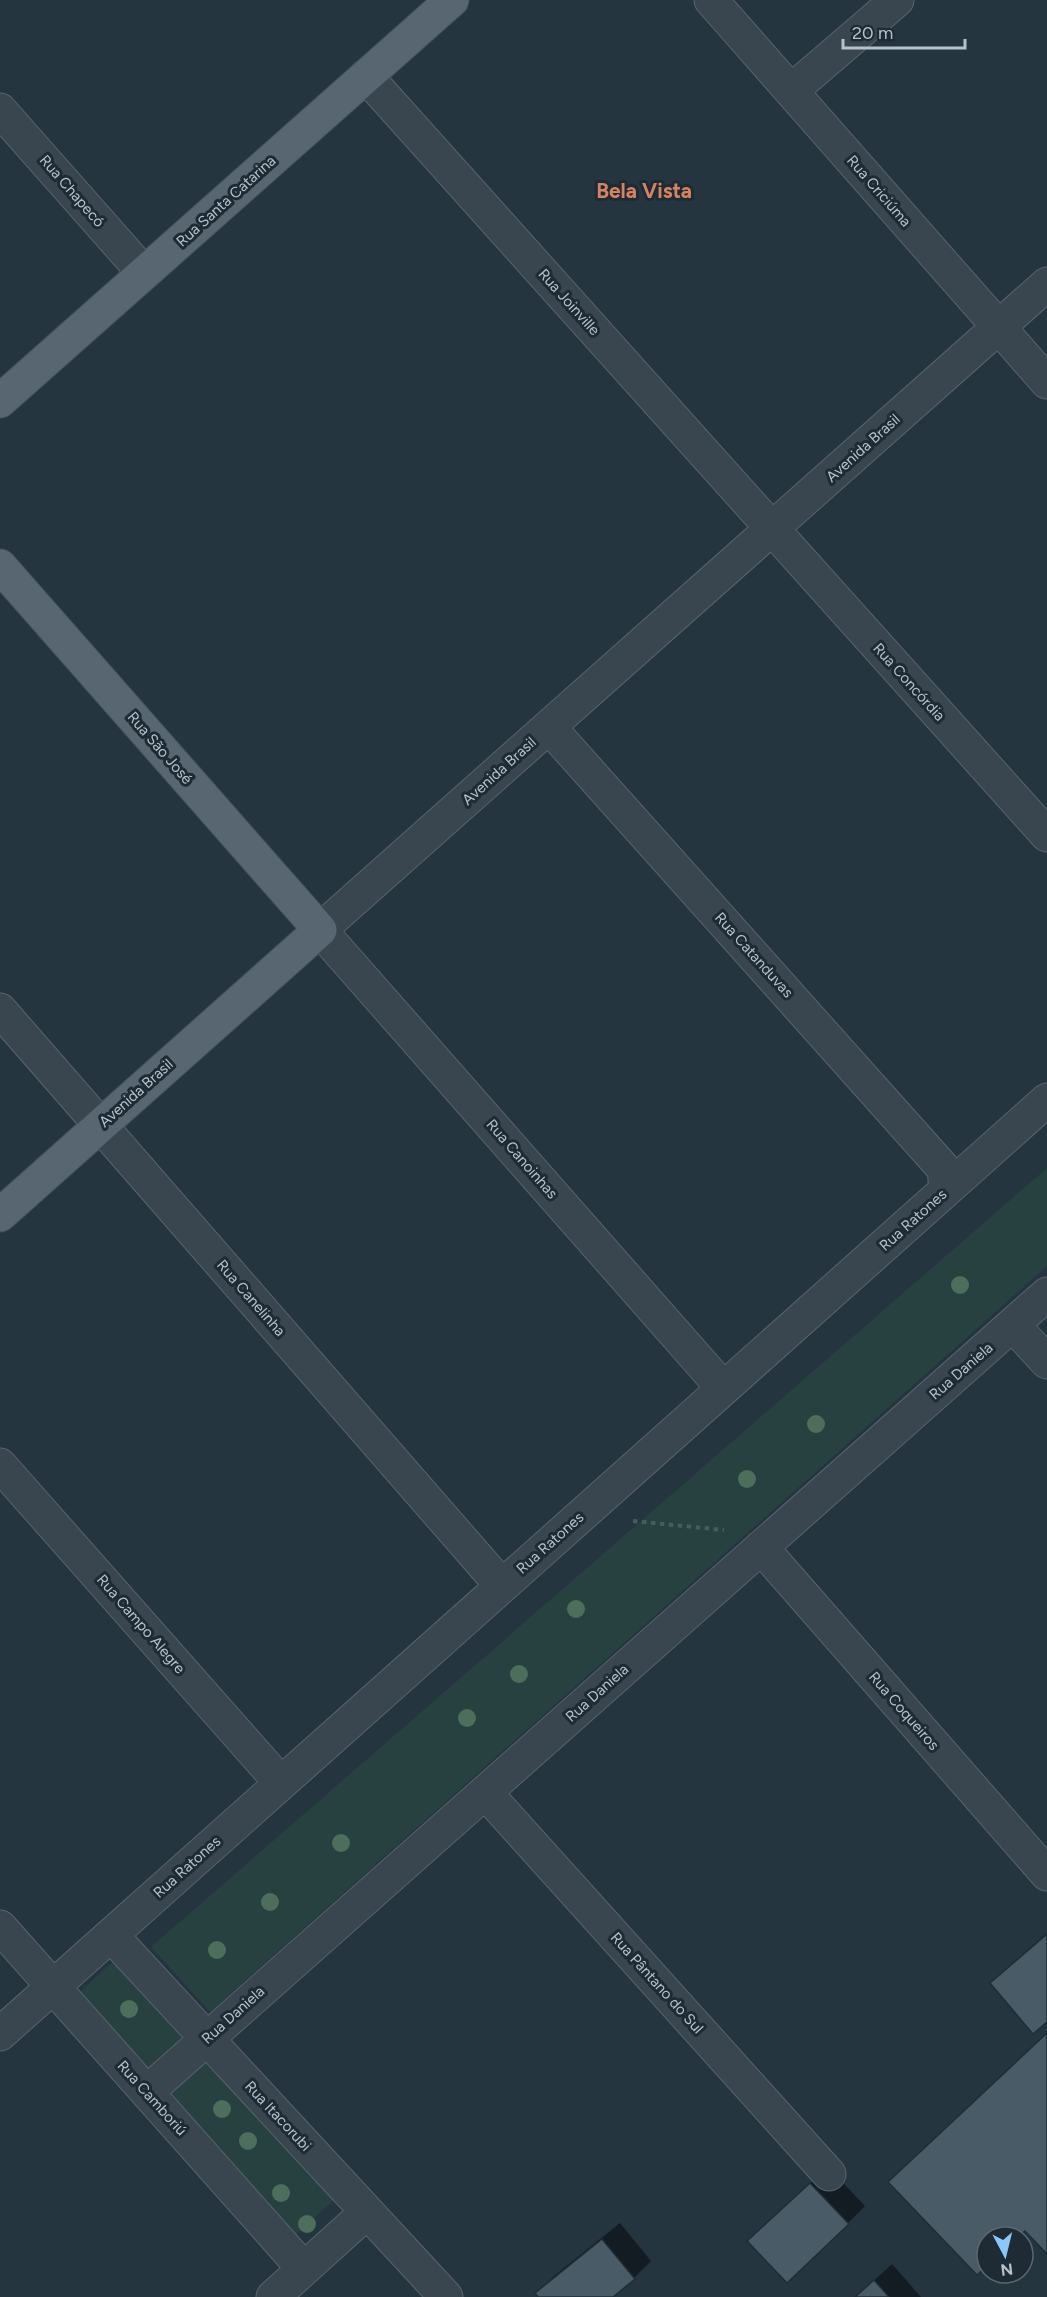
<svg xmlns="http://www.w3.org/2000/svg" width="1047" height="2297" viewBox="0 0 1047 2297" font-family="Figtree,sans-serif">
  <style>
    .green { fill: #274140 }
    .shadow { fill: #0007 }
    .building { fill: #495b66; stroke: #202d37; stroke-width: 1.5 }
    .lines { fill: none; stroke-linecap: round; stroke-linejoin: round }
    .minor-casing { stroke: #57646e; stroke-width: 35 }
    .major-casing { stroke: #45525c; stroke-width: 35 }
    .path { stroke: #455d5c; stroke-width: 4; stroke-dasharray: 4.5 4.5; stroke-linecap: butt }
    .minor { stroke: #394650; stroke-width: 33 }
    .major { stroke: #576670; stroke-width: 33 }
    .tree { fill: #4c6e5a }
    .labels { text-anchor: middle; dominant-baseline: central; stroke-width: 6; stroke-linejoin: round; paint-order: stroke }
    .street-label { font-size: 15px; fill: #b5c1cb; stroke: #1e2b35 }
    .district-label { font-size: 21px; font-weight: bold; fill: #d78363; stroke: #1e2b35 }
  </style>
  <rect width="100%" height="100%" fill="#253540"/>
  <path class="green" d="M1047,1168V1266L210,2012L151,1947Z
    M118,1957L194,2039L148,2081L73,1998Z
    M206,2053L334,2200L291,2239L160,2094Z"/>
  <path class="shadow" d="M1047,1933V2020L992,1983Z
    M828,2167L865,2206L848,2223L766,2224Z
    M620,2223L651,2261L634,2278L611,2297H540L537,2293L554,2276Z
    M892,2264L921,2297H856Z"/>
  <path class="building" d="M1047,1934V2022L1033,2034L990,1983Z
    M1047,2033V2254L1025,2231L1018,2237H987V2266L977,2275L888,2182Z
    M810,2183L849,2224L787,2283L747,2241Z
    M602,2239L635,2279L613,2297H538L535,2293Z
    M874,2280L889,2297H855Z"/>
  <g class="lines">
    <g class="minor-casing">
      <path id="minor" d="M711,0L1047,382
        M366,76L1047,835
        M791,91L897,0
        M0,110L144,273
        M549,727L944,1169L946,1190
        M0,1010L502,1586
        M1013,1325L1047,1362
        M723,1388L320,930L1047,284
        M0,1465L281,1783
        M761,1547L1047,1874
        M485,1792L829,2174
        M0,1927L304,2269
        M111,1935L446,2297
        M0,2034L1047,1100
        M147,2092L1047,1294
        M273,2297L367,2212"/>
    </g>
    <g class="major-casing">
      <path id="major" d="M0,401L452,0
        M0,566L320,930L0,1215"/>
    </g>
    <path class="path" d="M633,1521L724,1530"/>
    <use href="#minor" class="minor"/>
    <use href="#major" class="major"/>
  </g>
  <g class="tree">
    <circle cx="960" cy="1285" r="9"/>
    <circle cx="816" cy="1424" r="9"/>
    <circle cx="747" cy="1479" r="9"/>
    <circle cx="576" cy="1609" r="9"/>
    <circle cx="519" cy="1674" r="9"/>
    <circle cx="467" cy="1718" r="9"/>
    <circle cx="341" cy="1843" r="9"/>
    <circle cx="270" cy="1902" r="9"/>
    <circle cx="217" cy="1950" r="9"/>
    <circle cx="129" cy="2009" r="9"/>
    <circle cx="222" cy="2109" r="9"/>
    <circle cx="248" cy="2141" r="9"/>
    <circle cx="281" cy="2193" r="9"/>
    <circle cx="307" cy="2224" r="9"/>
  </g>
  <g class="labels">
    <g class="street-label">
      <text transform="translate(72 191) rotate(49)">Rua Chapecó</text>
      <text transform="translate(879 191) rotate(49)">Rua Criciúma</text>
      <text transform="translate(226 201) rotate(-42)">Rua Santa Catarina</text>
      <text transform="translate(569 302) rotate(48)">Rua Joinville</text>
      <text transform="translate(863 448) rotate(-42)">Avenida Brasil</text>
      <text transform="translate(909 682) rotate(48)">Rua Concórdia</text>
      <text transform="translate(160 748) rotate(49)">Rua São José</text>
      <text transform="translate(499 771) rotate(-42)">Avenida Brasil</text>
      <text transform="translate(754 955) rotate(48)">Rua Catanduvas</text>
      <text transform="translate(136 1093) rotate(-42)">Avenida Brasil</text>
      <text transform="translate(522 1159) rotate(49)">Rua Canoinhas</text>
      <text transform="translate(913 1220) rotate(-42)">Rua Ratones</text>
      <text transform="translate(251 1298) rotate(49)">Rua Canelinha</text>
      <text transform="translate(961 1371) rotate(-41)">Rua Daniela</text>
      <text transform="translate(550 1543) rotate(-42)">Rua Ratones</text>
      <text transform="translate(141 1624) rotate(49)">Rua Campo Alegre</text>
      <text transform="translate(597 1693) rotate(-42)">Rua Daniela</text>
      <text transform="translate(904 1711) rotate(49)">Rua Coqueiros</text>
      <text transform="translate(187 1867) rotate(-42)">Rua Ratones</text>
      <text transform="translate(657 1983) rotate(48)">Rua Pântano do Sul</text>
      <text transform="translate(233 2015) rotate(-42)">Rua Daniela</text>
      <text transform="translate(152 2098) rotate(48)">Rua Camboriú</text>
      <text transform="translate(278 2116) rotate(47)">Rua Itacorubi</text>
    </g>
    <g class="district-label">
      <text x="644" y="190">Bela Vista</text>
    </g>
  </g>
  <g transform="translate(1005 2255) rotate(173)"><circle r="28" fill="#1e2b35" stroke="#5a6771" stroke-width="1.5"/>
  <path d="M0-4.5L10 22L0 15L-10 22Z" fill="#8bc8fa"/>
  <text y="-9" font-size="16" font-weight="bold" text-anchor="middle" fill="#b5c1cb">N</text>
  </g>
  <path d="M843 39v9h122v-9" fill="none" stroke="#b5c1cb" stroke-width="3"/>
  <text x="852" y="39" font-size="18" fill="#b5c1cb" stroke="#1e2b35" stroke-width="4.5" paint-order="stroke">20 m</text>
</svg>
